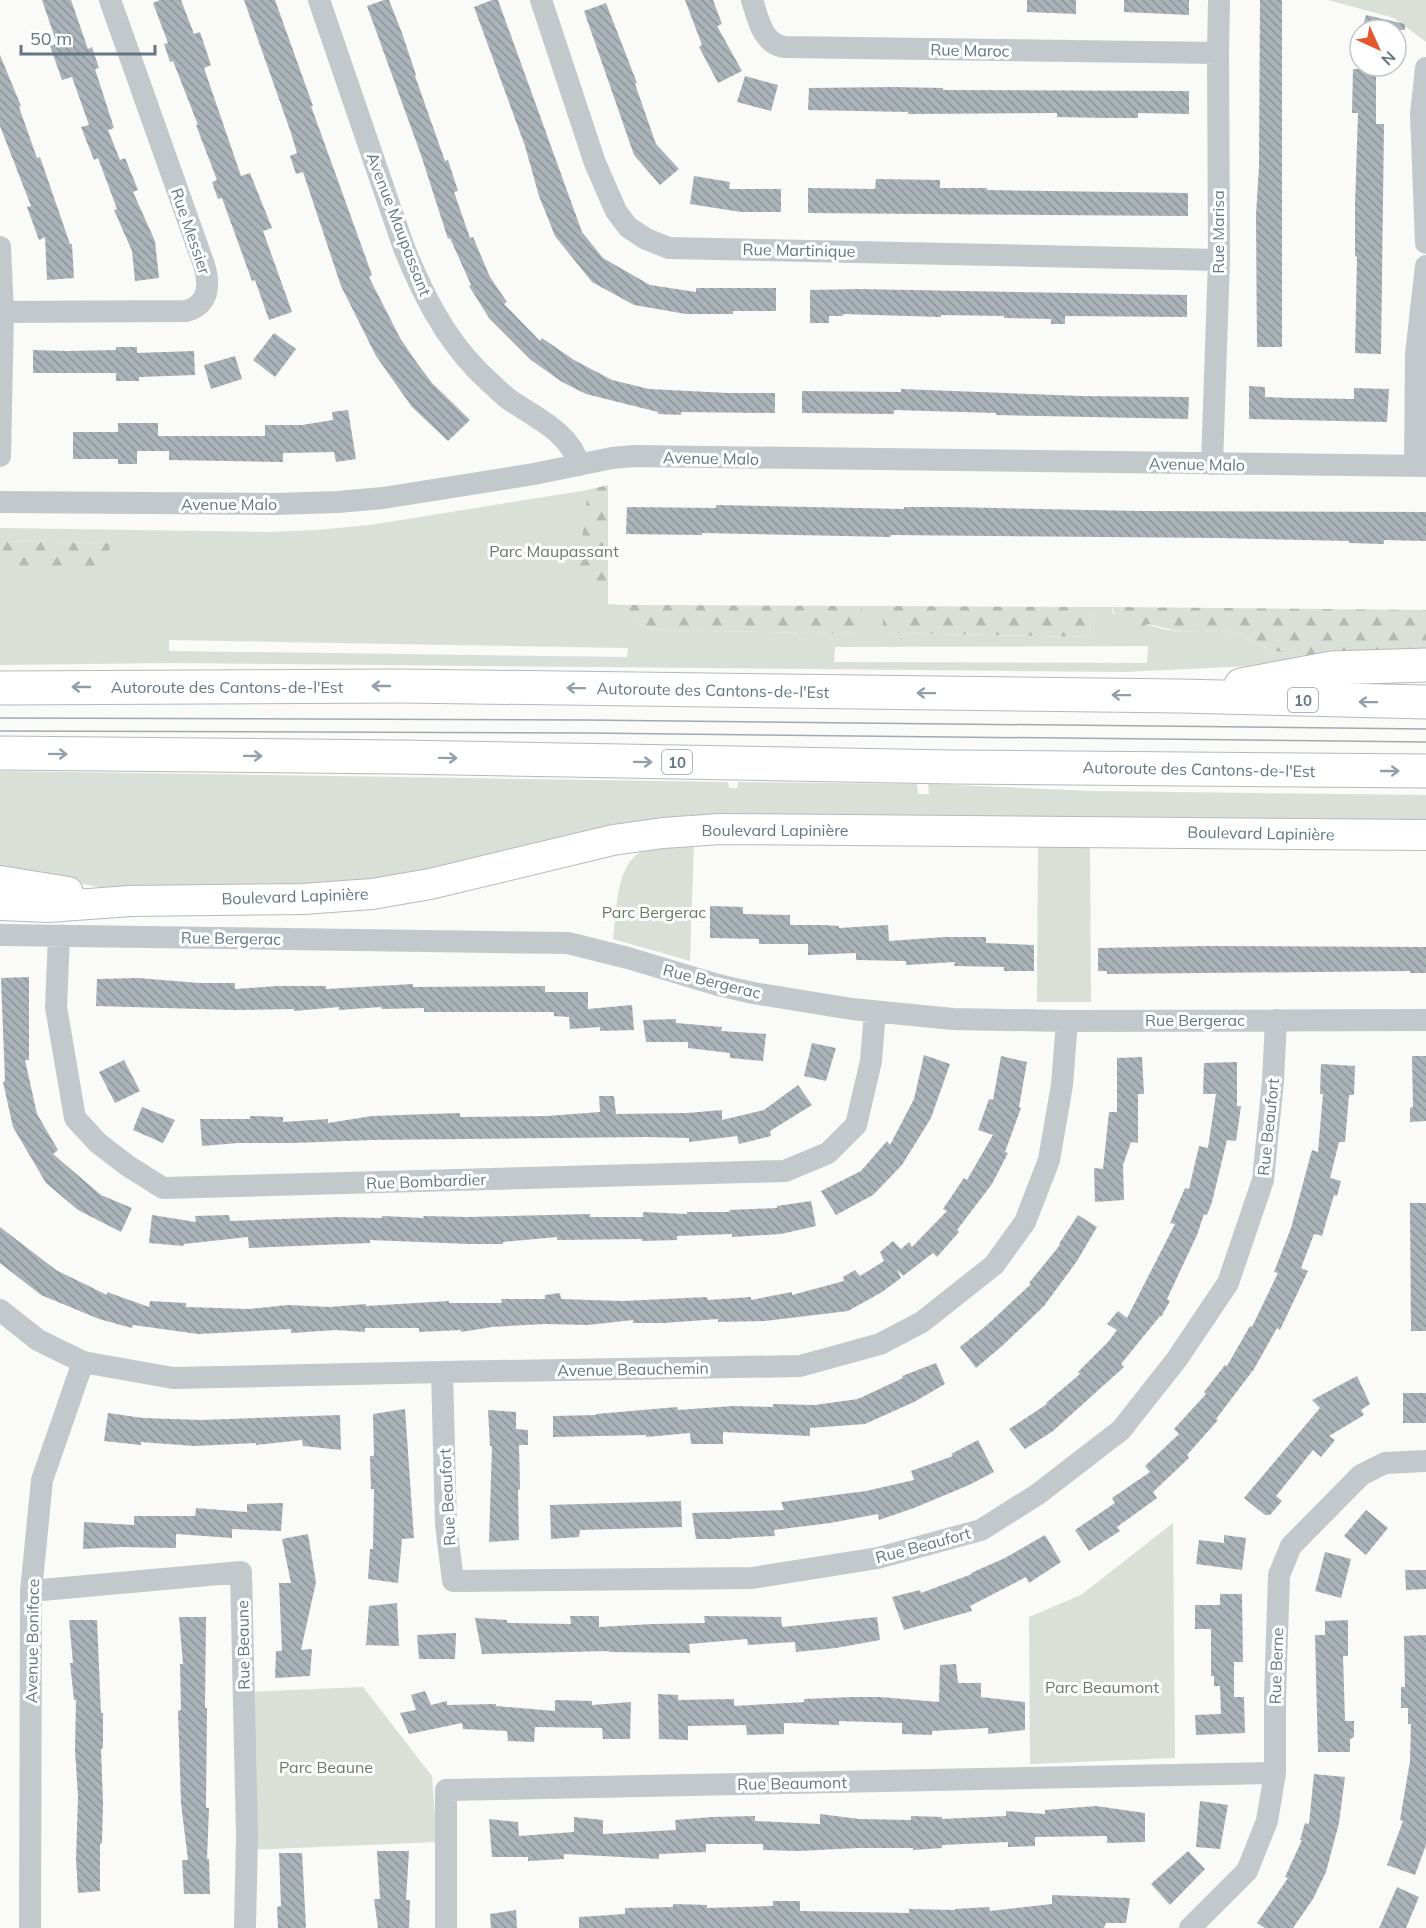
<svg xmlns="http://www.w3.org/2000/svg" width="1426" height="1928" viewBox="0 0 1426 1928" font-family="Mulish,sans-serif">
  <style>
    .green { fill: #dadfd7; fill-rule: evenodd }
    .forest { fill: url(#forest-firs) }
    .building { fill: url(#building-back-hatch) }
    .lines { fill: none; stroke-linecap: round; stroke-linejoin: round }
    .major-casing { stroke: #b5babe; stroke-width: 32 }
    .highway-casing { stroke: #b4b9bd; stroke-width: 35 }
    .minor { stroke: #c3c8cc; stroke-width: 22 }
    .major { stroke: #fff; stroke-width: 30 }
    .highway { stroke: #fff; stroke-width: 33 }
    .tram { stroke: #a2aab0; stroke-width: 1.5 }
    .oneway { stroke: #939fa8 }
    .labels { text-anchor: middle; dominant-baseline: central; stroke-width: 6; stroke-linejoin: round; paint-order: stroke }
    .shield { fill: #fff; stroke: #939fa8; stroke-width: 1.5 }
    .shield-label { font-size: 15px; font-weight: bold; fill: #657683 }
    .street-label { font-size: 16px; fill: #657683; stroke: #fff }
    .park-label { font-size: 16px; fill: #687a64; stroke: #fff }
  </style>
  <defs>
    <pattern id="forest-firs" width="22" height="20" patternUnits="userSpaceOnUse" patternTransform="scale(1.5)"><rect width="22" height="20" fill="#dadfd7"/><path d="M5 1l3.5 6h-7zM16 11l3.5 6h-7z" fill="#b4b9b4"/></pattern>
    <pattern id="building-back-hatch" width="6" height="6" patternUnits="userSpaceOnUse" patternTransform="scale(1.5)"><rect width="6" height="6" fill="#aab3b9"/><path d="M-1 5l2 2M0 0l6 6M5-1l2 2" fill="none" stroke="#8e969c"/></pattern>
  </defs>
  <rect width="100%" height="100%" fill="#fafaf8"/>
  <path class="green" d="M1328,0H1426V42L1394,18Z
    M608,485V604L623,605C634,622 640,626 659,630L861,634L862,606H883V633L1090,637L1092,607H1112L1113,614L1162,629L1182,632L1221,630L1242,635L1261,645L1283,653L1304,656L1426,648V652L1271,665L1124,672L169,663L0,665V566H101L110,543L0,541V528L269,532L317,530L370,525L588,490ZM169,640L628,648L627,657L169,651ZM1148,646L1147,663L834,662L835,647Z
    M0,771L728,782L729,788H737L738,782L917,784L918,794H929L928,784L1093,791L1426,795V823L737,815L485,859L350,884L110,889L0,869Z
    M694,843L690,961L613,939C617,913 615,859 646,850C661,846 678,846 694,843Z
    M1038,845H1090L1091,1002H1037Z
    M1173,1523L1175,1758L1030,1764L1029,1617L1081,1595Z
    M363,1687L432,1776L437,1842L248,1850L247,1692Z"/>
  <path class="forest" d="M608,485V601C599,597 590,587 581,585L578,574L588,490Z
    M0,541L110,543L108,564L101,566H0Z
    M623,605L862,606V634L659,630C640,626 634,622 623,605Z
    M883,606L1092,607L1090,637L883,633Z
    M1112,607L1426,610V648L1304,656L1283,653L1261,645L1242,635L1221,630L1182,632L1148,624L1132,631L1119,627Z"/>
  <path class="building" d="M42,0H71L88,49L92,47L99,68L95,69L114,128L108,130L120,160L125,158L138,190L133,192L155,241L159,278L135,281L132,251L114,210L117,209L98,158L94,160L81,127L89,125L72,77L62,80L50,46L57,44Z
    M160,0H181L194,34L200,32L211,65L204,68L241,176L250,173L272,228L263,231L292,312L269,320L255,280L252,281L222,198L218,199L212,182L217,180L196,125H198L173,61L170,62L164,44L168,43L153,3Z
    M244,0H275L313,106H311L372,275L369,277L400,338L417,363L432,383L470,420L448,441L412,407L376,356L341,286L303,172L296,174L290,156L297,153L291,133Z
    M384,0H389L402,33L416,75L415,76L445,161L448,160L458,191L454,192L470,238L473,237L490,277L507,302L504,304L540,341L542,338L574,360L612,380L649,389L728,393H775V413L681,412V415L658,414V412L586,394L562,382L531,360L489,318L469,286L471,285L450,238L448,239L421,155L367,6Z
    M492,0H498L582,232L603,258L650,285L696,292V288H776V311H733V314H686L634,305L592,282L555,236L539,196L525,146L474,7Z
    M685,0H713L722,24L717,26L742,71L718,83L699,47L702,45Z
    M1027,0H1076V14L1027,12Z
    M1124,0H1189V15L1124,12Z
    M1260,0H1282V347H1257L1256,215L1259,167Z
    M606,3L637,83L635,84L656,144L679,169L660,185L634,155L584,11Z
    M1366,15L1405,24V30H1362Z
    M0,55L21,106L19,107L37,158L40,157L70,244H72L74,278L47,280L45,237L39,240L27,207L31,206L0,126Z
    M1353,69H1376V124H1384L1381,354L1355,353L1357,257L1355,256V205L1358,113H1352Z
    M745,76L778,85L771,111L737,102Z
    M894,87L943,88V90L1189,91V114L1138,113V118H1107L1057,117V113L908,114V112L808,110L809,88Z
    M694,176L730,182L729,189H781V212H741L690,204Z
    M876,179L940,180V188H987V190L1188,193V216L808,213V188L875,189Z
    M857,289L1187,295V317L1065,316V324H1051V319L1004,318V316L941,315V317L843,314V316H829V323H810V290Z
    M274,333L296,349L275,377L253,360Z
    M116,347H137V353L194,351L195,375L139,377V381H116V373H33V350L66,351L116,350Z
    M235,356L242,379L211,389L204,365Z
    M1249,386L1265,387V397L1291,398L1354,399V388L1389,389L1387,422L1249,419Z
    M901,389L1081,396L1189,397L1188,419L996,415V413L894,410V414L802,413V391L901,392Z
    M348,410L356,459L336,462L334,452L283,453V462L169,460V451H137V464H118V459H73V432H118V423H158V436H265V425H302L333,420L332,412Z
    M716,505L904,509V507H951L1139,511L1426,512V541L1384,540V544L1349,543V541L1220,538L891,535L890,537L702,533V535L626,534L627,507L716,508Z
    M710,906L743,907V914L790,915V925H824L839,926V928L888,925L889,941L945,937H986V943L1034,945V971H1004V967L954,966L955,962L906,965V961L856,960V953L808,955V944H759V939L710,938Z
    M1208,946L1426,947V973H1410V971L1107,974V971H1098V948Z
    M29,977V1060H25L37,1114L58,1150L53,1154L101,1195L132,1208L121,1232L78,1210L46,1183L13,1127L3,1082L5,1081L1,978Z
    M138,978L199,983H235V989L277,986H326V989L413,984V987L545,986V992H588V1009L632,1005L634,1030L600,1031V1027L570,1029L569,1017L554,1016V1012H424V1008L382,1009L381,1007L339,1010V1007L294,1011V1009L234,1010L96,1006L97,979Z
    M676,1019V1023L722,1027L721,1031L766,1034L763,1061L730,1058V1053L688,1048V1042H646L643,1020Z
    M812,1043L836,1048L826,1081L804,1076Z
    M924,1055L950,1064L931,1118L902,1165L873,1195L836,1215L821,1191L861,1171L887,1141L890,1145L914,1099Z
    M1001,1056L1027,1062L1019,1107L1021,1108L1005,1152L1008,1153L992,1184L957,1230L959,1232L937,1257L933,1253L903,1276L897,1269L901,1278L882,1292L848,1311L765,1321L718,1322V1319L664,1323H633V1320L588,1325L545,1324L492,1327L461,1332V1330L419,1332V1328H365V1332L336,1330L291,1333V1329L198,1334L133,1325L132,1328L99,1319L41,1295L0,1263V1227L56,1270L107,1295V1292L149,1307L150,1301L186,1303V1307L248,1309L288,1305L330,1307L366,1304V1306L449,1301V1303H502L501,1299H545V1295L560,1293L561,1299L623,1301L707,1297L708,1300L751,1297V1300L792,1292V1295L844,1281L843,1277L855,1270L860,1276L884,1261L880,1252L893,1241L901,1249L909,1242L912,1247L947,1211L943,1209L964,1178L967,1180L993,1135L978,1130L989,1099L993,1100Z
    M1412,1056H1426V1121L1410,1122V1108L1413,1107Z
    M1142,1057L1144,1094H1138V1143L1131,1142L1123,1165L1124,1200L1095,1202L1094,1168L1103,1169L1109,1112H1117V1058Z
    M124,1060L140,1091L115,1103L99,1072Z
    M1237,1062V1106H1241L1236,1141L1227,1140L1212,1202L1207,1215L1204,1214L1197,1235L1167,1299L1170,1301L1161,1317L1160,1316L1121,1364L1124,1367L1053,1431L1025,1449L1009,1429L1047,1404L1046,1403L1080,1374L1078,1372L1108,1342L1117,1330L1107,1324L1118,1311L1127,1318L1175,1224L1170,1223L1185,1188L1189,1189L1199,1146L1208,1148L1216,1094H1203L1204,1063Z
    M1321,1064L1355,1066L1354,1095H1349L1345,1142H1339L1330,1178L1341,1181L1337,1196L1334,1195L1322,1236L1314,1234L1301,1268L1308,1271L1280,1330L1277,1328L1254,1369L1216,1419L1218,1420L1187,1455L1189,1458L1153,1492L1157,1498L1117,1527L1120,1531L1089,1551L1075,1530L1115,1503L1112,1498L1150,1472L1145,1466L1179,1434L1174,1429L1206,1394L1204,1392L1225,1365L1227,1366L1250,1326L1252,1327L1278,1273L1274,1272L1291,1228L1312,1150L1318,1152L1323,1094H1320Z
    M798,1085L812,1105L770,1131L771,1136L739,1144L737,1136L689,1142V1138L646,1137L373,1140L292,1143H238L202,1146L200,1119H250V1116L283,1117V1122L328,1119V1123L372,1116L460,1113V1117L547,1116L600,1112L599,1096H614L616,1114L687,1113L722,1110V1120L764,1110Z
    M142,1107L175,1120L163,1143L133,1130Z
    M811,1201L816,1226L781,1234L732,1237V1234L677,1236V1240L642,1241V1239L557,1240V1237L503,1242V1244H470L370,1240V1243L249,1248L248,1237L184,1244L183,1246L149,1243L152,1215L196,1222L195,1216L229,1215L230,1221L337,1217L382,1218V1216L424,1218L423,1216L467,1217L590,1214V1217H643V1212L687,1214V1212H730L729,1210L777,1208V1206Z
    M1410,1203H1426V1331H1411Z
    M1078,1215L1097,1227L1077,1261L1044,1306L1002,1346L976,1368L960,1347L987,1325L1031,1284L1029,1283L1060,1245L1059,1244Z
    M936,1363L945,1384L914,1402L865,1424L810,1428V1436L723,1432V1444H691L690,1433L646,1437V1435L553,1437V1416L596,1415V1414L677,1407L678,1410L733,1406L773,1407V1404L815,1405L858,1399L903,1378L902,1376Z
    M1357,1376L1370,1404L1361,1410L1364,1415L1329,1436L1335,1440L1321,1457L1313,1450L1276,1496L1282,1501L1270,1515H1265L1244,1498L1320,1408L1312,1400Z
    M1403,1393H1426V1423H1403Z
    M405,1409L414,1538L402,1539L398,1583L368,1579L370,1549H373L374,1489H371L370,1456H374L373,1414Z
    M488,1410L516,1412V1429L528,1430V1445H519L520,1489L518,1490L519,1540L489,1542L492,1446H490Z
    M108,1413L143,1418L202,1420L340,1415L341,1450L303,1446L302,1440L256,1445V1443L194,1446L141,1442V1445L104,1441Z
    M978,1440L994,1472L969,1485L914,1508L879,1520L878,1514L830,1523L774,1530L775,1536L732,1538V1539H696L692,1513L784,1510L781,1502L866,1491L914,1480L911,1471L953,1456L951,1454Z
    M681,1501L682,1527L580,1530L579,1537L551,1539L550,1505Z
    M283,1503L281,1531L232,1529V1538L176,1534V1548L121,1547L83,1549L84,1522L134,1525V1516H195L196,1508L247,1512V1504Z
    M1366,1510L1388,1528L1366,1555L1344,1536Z
    M308,1534L316,1582L301,1650L312,1649L310,1676L275,1678L276,1651H282L279,1583H291L282,1539Z
    M1045,1535L1061,1562L1029,1583L1026,1577L970,1606L972,1611L904,1630L892,1597L920,1590L921,1593L972,1574L971,1573L1005,1558Z
    M1224,1535L1246,1538L1242,1570L1196,1564L1199,1540L1224,1543Z
    M1325,1552L1351,1559L1341,1598L1315,1591Z
    M1405,1570H1426V1589L1406,1590Z
    M1220,1594H1242L1243,1662H1234V1697H1244L1245,1733L1196,1735L1195,1715L1221,1714L1220,1686H1214V1676H1211V1629H1195V1605H1220Z
    M397,1603L399,1646L366,1645L369,1606Z
    M570,1616H599V1627L653,1624L705,1623L704,1616L781,1617L782,1627L877,1617L880,1640L836,1648L796,1652L795,1642L748,1645L747,1639L689,1644L690,1653L609,1652V1651L482,1654L475,1618L507,1620V1623L571,1624Z
    M179,1617H206L205,1708H207L206,1808H209L207,1859H209L210,1894H184L182,1860H188L181,1803L178,1711L181,1710L180,1664H183Z
    M69,1620H97L101,1713H103V1748L101,1749L103,1803L102,1843L100,1844V1891L78,1893L76,1859L78,1796L75,1750L76,1700H74L70,1663H73Z
    M1348,1620V1656H1343L1345,1721H1354V1737L1350,1739V1752H1318L1315,1635H1325V1621Z
    M456,1633L455,1659H419L417,1635Z
    M1426,1635V1845L1415,1875L1387,1865L1403,1821L1400,1820L1410,1761L1411,1724H1408V1708H1401V1687H1405L1404,1636Z
    M956,1664L958,1683H981V1697L1025,1702V1730L988,1734V1728L932,1731V1735L902,1734V1723L839,1721V1725L784,1723V1734L747,1735L746,1725L688,1726V1740L659,1739L658,1694L678,1695V1700L734,1699V1706L804,1702V1699L853,1697H880L939,1702L940,1665Z
    M425,1691L431,1705L447,1701V1705L496,1704V1706L555,1711V1700L592,1701V1705L631,1702L630,1739H603L602,1728L535,1727L534,1742L508,1741L507,1731L463,1729L462,1723L409,1734L400,1713L416,1710L411,1695Z
    M1314,1774L1345,1777L1339,1823L1326,1872L1313,1899L1293,1928H1265L1257,1923L1288,1878L1285,1877L1302,1840H1300L1305,1823L1309,1824Z
    M1200,1801L1228,1805L1220,1849L1196,1847Z
    M1096,1806L1145,1813V1842L1107,1843V1836L1035,1837V1846L1008,1847V1842L942,1845V1848L913,1850V1848H858L798,1851L763,1850V1844H706V1852L659,1854V1859L564,1854V1859L528,1861V1857H492L489,1819L518,1822L519,1836L574,1832V1817L603,1820V1834L676,1830L675,1820L712,1817L755,1816V1821L820,1824V1814L859,1819L911,1820V1816L942,1817V1819L1006,1816V1811L1045,1814V1810Z
    M377,1851H409L406,1900H410L409,1928H378L374,1899H380Z
    M1188,1851L1205,1869L1170,1905L1151,1884Z
    M279,1853H302L306,1928H278L277,1907L281,1906Z
    M1397,1887L1419,1897L1406,1928H1379Z
    M1052,1895L1130,1898L1126,1923H1106L1104,1928H579V1917L625,1914V1908L673,1907V1904L707,1905V1908L773,1906V1901H800V1911L909,1913V1909L955,1910V1909L989,1907L990,1911L1052,1904Z
    M516,1910L517,1928H491L490,1914Z"/>
  <g class="lines">
    <g class="major-casing">
      <path id="major" d="M0,881L68,892
        M0,905L48,907L130,901L303,899L372,894L430,884L613,840L663,833L720,829L1426,835"/>
    </g>
    <g class="highway-casing">
      <path id="highway" d="M1241,685L1332,668L1426,665
        M0,688L401,686L1180,696L1426,702
        M0,753L400,757L951,767L1426,771"/>
    </g>
    <path class="minor" d="M319,0L404,248C422,292 443,335 477,370C486,379 497,389 507,398C533,417 570,431 579,465
      M541,0L595,163L616,211L628,227L646,239L669,248L1219,260
      M752,0C758,18 762,44 785,47L1218,53
      M1426,68L1421,114L1426,243
      M0,247L3,312L0,456
      M0,312L186,311C209,305 210,285 204,265L110,0
      M1212,464L1219,260L1218,53L1219,0
      M1415,466L1416,354L1426,266
      M0,502L276,504L338,502L383,498L534,474L612,458L634,456L1426,466
      M0,935L568,943L628,958L718,985L753,993L852,1009L912,1015L953,1019L1067,1021L1426,1020
      M59,936L56,1007L75,1118L98,1143L128,1166L163,1188L785,1171L828,1153L856,1125L871,1061L875,1012
      M0,1310L38,1340L83,1362L173,1378L442,1372L800,1366L880,1344L922,1322L994,1265L1025,1222L1049,1160L1062,1085L1067,1021
      M442,1372L446,1525L453,1581L752,1578L878,1558L981,1530L1038,1494L1121,1430L1177,1359L1228,1283L1263,1180L1273,1081L1276,1020
      M31,1591L241,1572L247,1836L245,1928
      M30,1928L31,1591L42,1480L83,1362
      M446,1928V1790L1275,1773
      M1190,1928L1247,1871L1267,1821L1275,1773V1697L1279,1575L1291,1546L1361,1475L1385,1463L1426,1461"/>
    <use href="#major" class="major"/>
    <use href="#highway" class="highway"/>
    <path class="tram" d="M0,718L586,720L1426,729
      M0,731L586,733L1426,742"/>
  </g>
  <defs><path id="oneway-shaft" d="M-6 0H5M1.5-3L5.5 0L1.5 3" fill="none" stroke-width="1.6" stroke-linecap="round" stroke-linejoin="round" transform="scale(1.5)"/></defs>
  <g class="oneway">
    <use href="#oneway-shaft" transform="translate(381 686) rotate(-180)"/>
    <use href="#oneway-shaft" transform="translate(81 687) rotate(180)"/>
    <use href="#oneway-shaft" transform="translate(576 688) rotate(-179)"/>
    <use href="#oneway-shaft" transform="translate(926 693) rotate(-179)"/>
    <use href="#oneway-shaft" transform="translate(1121 695) rotate(-179)"/>
    <use href="#oneway-shaft" transform="translate(1368 702) rotate(-179)"/>
    <use href="#oneway-shaft" transform="translate(58 754) rotate(1)"/>
    <use href="#oneway-shaft" transform="translate(253 756) rotate(1)"/>
    <use href="#oneway-shaft" transform="translate(448 758) rotate(1)"/>
    <use href="#oneway-shaft" transform="translate(643 762) rotate(1)"/>
    <use href="#oneway-shaft" transform="translate(1390 771)"/>
  </g>
  <g class="labels">
    <g class="shield">
      <rect x="1288" y="688" width="30" height="24" rx="4.5"/>
      <rect x="662" y="750" width="30" height="24" rx="4.5"/>
    </g>
    <g class="shield-label">
      <text x="1303" y="700">10</text>
      <text x="677" y="762">10</text>
    </g>
    <g class="street-label">
      <text transform="translate(970 50) rotate(1)">Rue Maroc</text>
      <text transform="translate(399 224) rotate(69)">Avenue Maupassant</text>
      <text transform="translate(191 231) rotate(71)">Rue Messier</text>
      <text transform="translate(1218 232) rotate(-90)">Rue Marisa</text>
      <text transform="translate(799 250) rotate(1)">Rue Martinique</text>
      <text transform="translate(711 458) rotate(1)">Avenue Malo</text>
      <text transform="translate(1197 464) rotate(1)">Avenue Malo</text>
      <text x="229" y="504">Avenue Malo</text>
      <text x="227" y="687">Autoroute des Cantons-de-l'Est</text>
      <text transform="translate(713 690) rotate(1)">Autoroute des Cantons-de-l'Est</text>
      <text transform="translate(1199 769) rotate(1)">Autoroute des Cantons-de-l'Est</text>
      <text x="775" y="830">Boulevard Lapinière</text>
      <text transform="translate(1261 833) rotate(1)">Boulevard Lapinière</text>
      <text transform="translate(295 896) rotate(-2)">Boulevard Lapinière</text>
      <text transform="translate(231 938) rotate(1)">Rue Bergerac</text>
      <text transform="translate(712 981) rotate(14)">Rue Bergerac</text>
      <text x="1195" y="1020">Rue Bergerac</text>
      <text transform="translate(1268 1127) rotate(-84)">Rue Beaufort</text>
      <text transform="translate(426 1181) rotate(-2)">Rue Bombardier</text>
      <text transform="translate(633 1369) rotate(-1)">Avenue Beauchemin</text>
      <text transform="translate(447 1497) rotate(-93)">Rue Beaufort</text>
      <text transform="translate(923 1545) rotate(-15)">Rue Beaufort</text>
      <text transform="translate(32 1641) rotate(-89)">Avenue Boniface</text>
      <text transform="translate(243 1645) rotate(-91)">Rue Beaune</text>
      <text transform="translate(1276 1666) rotate(-88)">Rue Berne</text>
      <text transform="translate(792 1783) rotate(-1)">Rue Beaumont</text>
    </g>
    <g class="park-label">
      <text x="554" y="551">Parc Maupassant</text>
      <text x="654" y="912">Parc Bergerac</text>
      <text x="1102" y="1687">Parc Beaumont</text>
      <text x="326" y="1767">Parc Beaune</text>
    </g>
  </g>
  <g transform="translate(1378 48) rotate(135)"><circle r="28" fill="#ffffff" stroke="#c1c8cd" stroke-width="1.5"/>
  <path d="M0-4.5L10 22L0 15L-10 22Z" fill="#e4572e"/>
  <text y="-9" font-size="16" font-weight="bold" text-anchor="middle" fill="#657683">N</text>
  </g>
  <path d="M21 45v9h134v-9" fill="none" stroke="#657683" stroke-width="3"/>
  <text x="30" y="45" font-size="18" fill="#657683" stroke="#ffffff" stroke-width="4.5" paint-order="stroke">50 m</text>
</svg>
